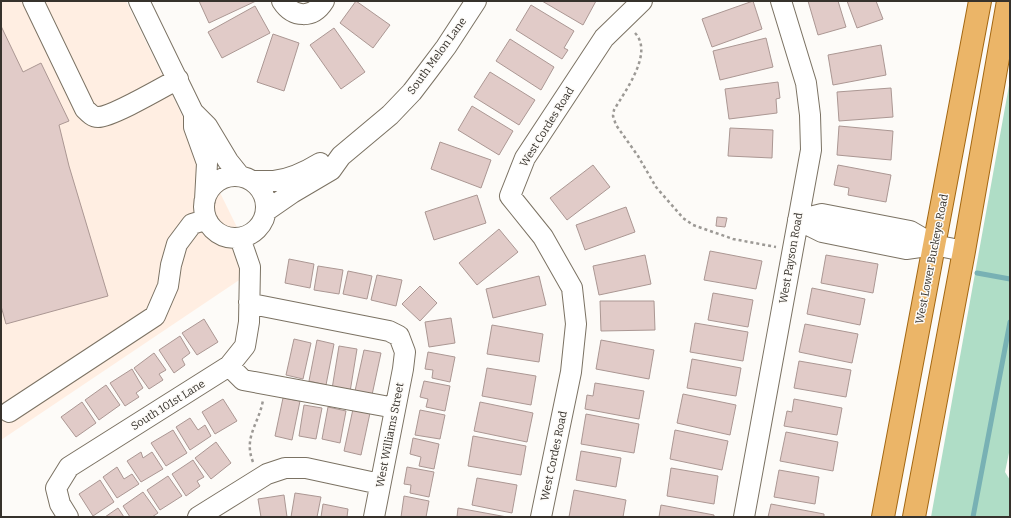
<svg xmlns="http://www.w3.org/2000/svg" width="1011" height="518" viewBox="0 0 1011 518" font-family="Bitter,serif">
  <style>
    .education { fill: #ffeee2 }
    .green { fill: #afddc6 }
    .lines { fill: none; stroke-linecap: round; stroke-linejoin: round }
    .stream { stroke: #78b1b4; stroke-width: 5 }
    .building { fill: #e1cbc8; stroke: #ab9793 }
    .minor-casing { stroke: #7b7263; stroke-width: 22 }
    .major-casing { stroke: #a36712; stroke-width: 24 }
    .path { stroke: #9c9995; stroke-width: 2.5; stroke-dasharray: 3 3; stroke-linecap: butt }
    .minor { stroke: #fff; stroke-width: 20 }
    .major { stroke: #ebb568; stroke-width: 22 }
    .labels { text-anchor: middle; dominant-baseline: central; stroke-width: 3; stroke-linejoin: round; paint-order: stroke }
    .street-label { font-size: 11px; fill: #36322c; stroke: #fdfbf8 }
  </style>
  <rect width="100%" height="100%" fill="#fdfbf8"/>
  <path class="education" d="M1,1H126L257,268L1,440Z"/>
  <path class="green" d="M1010,80V448L1005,472L1010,480V517H931Z"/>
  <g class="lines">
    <path class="stream" d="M977,273L1010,279
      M973,517L1010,322"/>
  </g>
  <path class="building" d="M199,1H256L209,23Z
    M356,1L390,25L373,48L340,23Z
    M542,1H596L583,25Z
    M753,1L762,29L712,47L702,19Z
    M808,1H838L846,27L818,35Z
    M847,1H876L883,19L857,28Z
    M531,5L574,31L564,48L568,50L562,59L516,30Z
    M255,6L270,33L222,58L208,32Z
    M1,26L23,72L41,63L69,121L59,125L69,166L108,296L6,324L1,306Z
    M334,28L365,72L341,89L310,45Z
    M273,34L299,43L284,91L257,82Z
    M766,38L773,67L720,80L713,51Z
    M510,39L554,67L541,90L496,61Z
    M881,45L886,75L833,85L828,55Z
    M490,72L535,100L519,125L474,97Z
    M778,82L780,98L776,99L777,113L729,119L725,89Z
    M891,88L893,117L839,121L837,92Z
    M472,106L513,131L499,155L458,130Z
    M839,126L893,131L891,160L837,155Z
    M730,128L773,130L772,158L728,156Z
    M440,142L491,160L481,188L431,169Z
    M593,165L610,187L567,220L550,198Z
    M838,165L891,175L886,202L848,195L849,188L834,185Z
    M477,195L486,223L434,240L425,212Z
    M626,207L635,232L585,250L576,225Z
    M717,217L727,218L725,227L716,226Z
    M499,229L518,252L477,285L459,263Z
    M710,251L762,261L756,289L704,280Z
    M645,255L651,284L599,295L593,266Z
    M826,255L878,264L873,293L821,283Z
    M289,259L314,264L310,288L285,283Z
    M318,266L343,270L339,294L314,290Z
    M348,271L372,276L367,299L343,294Z
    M377,275L402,280L396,306L371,300Z
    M539,276L546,305L493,318L486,289Z
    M420,286L437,303L420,321L402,304Z
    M812,288L865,299L860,325L807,314Z
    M713,293L753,300L748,327L708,320Z
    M600,301H654L655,330L601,331Z
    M451,318L455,343L429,347L425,322Z
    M204,319L218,342L197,355L182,333Z
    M695,323L748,332L743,361L690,352Z
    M805,324L858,334L852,363L799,352Z
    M492,325L543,334L539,362L487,354Z
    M180,336L190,353L182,359L185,365L174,373L159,350Z
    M294,339L311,343L303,379L286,375Z
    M317,340L334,344L326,385L309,381Z
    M601,340L654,350L649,379L596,369Z
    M339,346L357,349L350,392L332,389Z
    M364,350L381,353L372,395L355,391Z
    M428,352L455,357L450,382L432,378L433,370L425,369Z
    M154,353L166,370L159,374L163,380L149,389L134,368Z
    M692,359L741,368L736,396L687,388Z
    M799,361L851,370L846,397L794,388Z
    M487,368L536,376L531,405L482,396Z
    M132,369L143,388L136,393L139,397L125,406L110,383Z
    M424,381L450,386L445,411L426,407L428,399L420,397Z
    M595,383L644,391L639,419L585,409L587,395L593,396Z
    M106,385L120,405L99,420L85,400Z
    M683,394L736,405L730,435L677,423Z
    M283,398L300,401L292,440L275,436Z
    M223,399L237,421L215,434L202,412Z
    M794,399L842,408L837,435L784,426L787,411L792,412Z
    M82,402L96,423L76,437L61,417Z
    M480,402L533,413L527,442L474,431Z
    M304,405L322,408L316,439L299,436Z
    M328,407L346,411L340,443L322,439Z
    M353,409L370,413L361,455L344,451Z
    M420,410L445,415L440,439L415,435Z
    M586,414L639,424L634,453L581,444Z
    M190,418L198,430L205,425L211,436L190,450L176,427Z
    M173,430L187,453L166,466L151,443Z
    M675,430L728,441L722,470L670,459Z
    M786,432L838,442L833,471L780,461Z
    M473,436L526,446L521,475L468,466Z
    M413,438L439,444L434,469L419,466L421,457L410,454Z
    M216,442L231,463L211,479L195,458Z
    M581,451L621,458L616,487L576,480Z
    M141,452L143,458L152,452L163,469L141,482L127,461Z
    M193,460L204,477L197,481L200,486L186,496L172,474Z
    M117,467L124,479L132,474L139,484L117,498L103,477Z
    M407,467L434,472L429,497L410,493L411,485L404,484Z
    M671,468L718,476L714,504L667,496Z
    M779,470L819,477L815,504L774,497Z
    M168,476L182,496L160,510L147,490Z
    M477,478L517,485L512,513L472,505Z
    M100,480L114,502L93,516L79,494Z
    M574,490L626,500L623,517H569Z
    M143,492L158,513L152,517H130L123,506Z
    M295,493L321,497L317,517H291Z
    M284,495L287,517H261L258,499Z
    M404,496L429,501L426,517H401Z
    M323,504L348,509L347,517H321Z
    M771,504L824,514V517H768Z
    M661,505L714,515V517H659Z
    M118,508L124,517H105Z
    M458,508L507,517H457Z"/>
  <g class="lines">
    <g class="minor-casing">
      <path id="minor" d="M33,1L85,109C89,113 93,117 98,117C112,117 163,87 178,79
        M139,1L193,112L207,126L228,161L240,176
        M282,1C293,18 313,19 324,1
        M194,114V127L207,163L205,200
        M204 207a31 31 0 1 1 62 0a31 31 0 1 1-62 0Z
        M252,181C259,181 266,181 274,181C290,179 307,171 320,163
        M266,211L292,193L331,170L341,156L390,115L412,92L428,71L446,47L476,1
        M798,220L822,232L906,249L934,245L964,251
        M798,220L822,214L910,231L934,245
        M249,302L257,305L389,331L399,336L405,352L403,369L374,517
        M229,366L243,380L395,408
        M9,412L155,316L168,286L171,265L177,244L192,224L205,220L208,222
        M68,517L60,504L56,488L69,467L229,366L245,346L249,322L250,267L240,238
        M198,517L267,474L285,468H306L380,484
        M541,517L571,372L576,324L572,288L543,237L510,196L525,158L604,38L642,1
        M744,517L811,150L810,115L806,83L781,1"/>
    </g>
    <g class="major-casing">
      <path id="major" d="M883,517L980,1
        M914,517L964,251L1008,1"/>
    </g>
    <path class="path" d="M635,33C654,53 625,91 614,110L613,116L616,125L638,156L656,187L683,218L693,225L733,239L776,247
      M253,462C243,437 259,424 263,400"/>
    <use href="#minor" class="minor"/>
    <use href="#major" class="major"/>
  </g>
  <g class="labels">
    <g class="street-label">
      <text transform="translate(437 56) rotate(-54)">South Melon Lane</text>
      <text transform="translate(547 127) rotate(-58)">West Cordes Road</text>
      <text transform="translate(791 258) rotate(-80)">West Payson Road</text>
      <text transform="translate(932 259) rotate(-79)">West Lower Buckeye Road</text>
      <text transform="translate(168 405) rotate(-32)">South 101st Lane</text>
      <text transform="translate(390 435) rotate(-79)">West Williams Street</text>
      <text transform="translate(554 456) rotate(-78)">West Cordes Road</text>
    </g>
  </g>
  <rect width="1011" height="518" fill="none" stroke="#36322c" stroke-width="4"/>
</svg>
